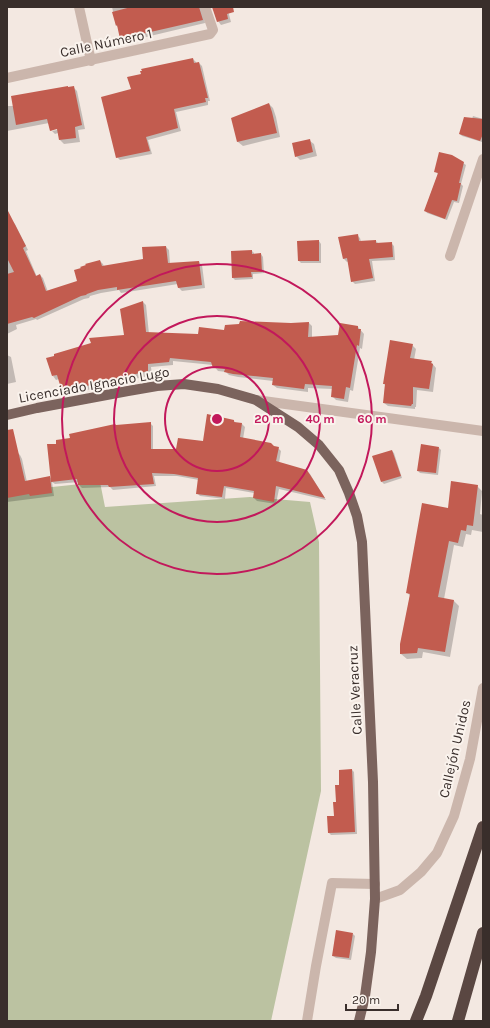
<svg xmlns="http://www.w3.org/2000/svg" width="490" height="1028" viewBox="0 0 490 1028" font-family="Karla,sans-serif">
  <style>
    .green { fill: #bbc2a1 }
    .shadow { fill: #0003; fill-rule: evenodd }
    .building { fill: #c25c4f }
    .lines { fill: none; stroke-linecap: round; stroke-linejoin: round }
    .minor { stroke: #cbb6ac; stroke-width: 10 }
    .major { stroke: #7b635d; stroke-width: 10 }
    .highway { stroke: #5a4742; stroke-width: 12 }
    .ring { fill: none; stroke: #c2185b; stroke-width: 2 }
    .labels { text-anchor: middle; dominant-baseline: central; stroke-width: 4; stroke-linejoin: round; paint-order: stroke }
    .street-label { font-size: 14px; fill: #392e2b; stroke: #faf3ed }
    .centre { fill: #c2185b; stroke: #faf3ed; stroke-width: 2 }
    .ring-label { font-size: 12px; text-anchor: middle; font-weight: bold; fill: #c2185b; stroke: #faf3ed; stroke-width: 4; stroke-linejoin: round; paint-order: stroke }
  </style>
  <rect width="100%" height="100%" fill="#f3e8e1"/>
  <path class="green" d="M100,482L105,507L250,497L310,502L319,542L321,791L271,1021H7V495L33,489Z"/>
  <path class="shadow" d="M112,7H203L205,23L125,42L121,38L118,27L116,25Z
    M213,7H227L231,22L221,25L218,21Z
    M193,59L196,62V64L199,63L202,66L210,101H208V105L176,112L181,131L148,140L152,154L120,160L117,157L133,90Z
    M73,87L77,91L85,129L78,130L80,142L64,144L60,140L58,133L55,134L51,130L49,123L7,131V106H14ZM61,127L62,129L52,131V129Z
    M269,104L273,108L276,117L280,137L267,140L243,146L238,142L232,119Z
    M473,116L483,119V140L482,142L462,136L460,134L472,119Z
    M310,141L314,144L317,156L300,160L296,156Z
    M463,163L466,165L461,184L463,186L459,203L454,202L447,220L427,213L425,210L438,174L435,171Z
    M12,221L15,224L28,250L26,251L37,277L40,275L43,278L48,292L78,282L100,261L103,264L104,267L144,260L166,247L169,250L170,264L199,262L202,265L205,288L182,291L179,288L178,284L121,293L119,290L101,293L90,296L89,298L84,299L37,320L36,319L16,325L17,329L7,334V223Z
    M357,235L360,238L361,242L376,241L379,244L391,243L394,246L395,260L372,261L375,281L355,284L352,281L349,261L347,262L344,259L339,238Z
    M319,241L321,244V263H301L299,261Z
    M252,251L254,253V255L261,254L263,257L264,273L253,274V279L235,280L233,278Z
    M143,302L146,305L149,334L199,335L291,324L309,323L312,326V337L339,336L358,327L364,334L362,349L360,348L353,391L350,390L348,402L336,400L332,396L333,389L308,388V392L277,388L273,385V381L238,377L229,375L226,372L218,371L213,365L173,361V365L151,367L152,375L66,395L63,391L59,379L56,380L53,376L125,336Z
    M412,345L416,349L414,360L431,362L436,368L433,392L417,390L416,407H415V409L388,406L384,403L385,385L384,384Z
    M7,355L11,357L16,382L7,384Z
    M234,421L236,423L242,424L245,427L243,439L278,448L281,451L279,463L306,471L310,474L326,500L279,489L276,504L257,501L254,498V493L226,488L225,499L200,496L197,493L199,480L177,476H154L156,486L113,490L110,487L82,488L79,485V482L55,484L52,482L54,496L7,502V454L17,452L20,455L22,459L27,482L49,477L52,479L57,444L71,439L116,426L150,423L153,426V450H177L204,442Z
    M439,448L441,450L438,475L420,473L418,471Z
    M392,451L394,453L402,478L384,484L382,482Z
    M477,486L482,491L480,514L483,515V532L472,530L471,535L466,534L463,547L454,545L444,599L454,601L459,606L450,657L423,652L422,658L407,659L401,654V645L410,596L407,592L448,510Z
    M352,770L354,772L357,834L331,835L329,833L335,817L340,786Z
    M353,934L355,936L351,960L336,958L333,956Z"/>
  <path class="building" d="M131,7H199L203,20L120,39L117,25L116,26L112,12Z
    M212,7H233L234,12L227,14L228,19L217,22Z
    M193,58L194,63L199,62L208,98H205L206,102L174,109L178,128L146,137L150,151L116,158L101,97L131,89L127,77L141,74L140,71H142L141,69Z
    M68,86V87L74,86L82,125L75,127L76,138L59,140L57,129L50,131L47,119L16,125L11,96Z
    M269,103L272,112L277,133L263,136L237,142L231,118Z
    M464,117L483,119V134L480,141L459,134Z
    M310,139L313,152L295,157L292,143Z
    M439,152L452,155L464,162L459,183H461L457,201L452,200L445,219L424,211L438,173L434,172Z
    M7,209L26,246L23,248L36,276L40,274L46,291L77,281L74,270L81,268L80,267L86,265L85,264L100,260L102,266L143,259L142,247L166,246L168,263L199,261L202,285L178,288L176,281L117,290V287L98,290L87,294L86,295L81,296L34,318L32,317L7,324V274L14,272L7,258Z
    M358,234L359,241L376,240V243L392,242L393,257L369,259L373,278L351,282L347,258L343,259L338,237Z
    M319,240V261H298L297,241Z
    M252,250V254L261,253L262,272H251L252,277L232,278L231,251Z
    M143,301L146,332L198,334L199,327L224,330L225,325L239,324L240,321L291,323L309,322L308,337L338,335L340,323L358,326V329H361L359,346L357,345L350,388L346,387L344,399L331,397L332,386L305,384L304,389L272,385L273,378L233,374L224,372L225,369L213,368L211,362L170,358L169,362L148,364V371L62,392L57,375L52,376L46,358L54,356V354L91,343L89,338L124,335L120,309Z
    M390,340L413,344L410,358L432,361L431,363L433,364L429,389L413,387V404H412L411,406L383,403L385,384H383Z
    M207,414L234,420V422L242,423L240,437L271,443L274,446L279,447L276,461L307,470L325,498L276,486L274,502L253,498L254,491L224,486L222,497L196,494L198,478L174,474L152,473L154,484L109,487L108,485H78L77,479L51,482L47,444H56V440L70,438L69,434L115,424L116,425L151,422V449H176L178,438L203,441Z
    M13,429L25,481L50,476L52,493L30,496L29,494L7,498V430Z
    M421,444L439,447L436,473L417,471Z
    M392,450L401,476L381,482L372,456Z
    M451,481L478,485L473,526L467,525L466,531L461,530L458,543L449,541L438,597L454,600L445,652L418,648L417,653L400,654V644L410,594L406,593L422,503L448,508Z
    M352,769L355,832L328,833L327,816H334L333,802H336L335,785H339V770Z
    M336,930L353,933L349,958L332,956Z"/>
  <g class="lines">
    <path class="minor" d="M79,7L91,61
      M7,78L210,34L213,30L205,7
      M450,256L483,159
      M256,400L483,431
      M375,899L400,890L421,872L437,853L454,816L470,759L483,688
      M307,1021L316,966L332,883L375,884"/>
    <path class="major" d="M7,415L37,408L128,391L157,386L184,384L218,389L256,400L298,427L319,445L339,470L349,493L357,516L362,542L373,782L375,899L371,952L365,996L359,1021"/>
    <path class="highway" d="M416,1021L426,996L483,827
      M458,1021L483,933"/>
  </g>
  <g class="ring">
    <circle cx="217" cy="419" r="52"/>
    <circle cx="217" cy="419" r="103"/>
    <circle cx="217" cy="419" r="155"/>
  </g>
  <g class="labels">
    <g class="street-label">
      <text transform="translate(106 43) rotate(-12)">Calle Número 1</text>
      <text transform="translate(94 385) rotate(-10)">Licenciado Ignacio Lugo</text>
      <text transform="translate(355 690) rotate(-93)">Calle Veracruz</text>
      <text transform="translate(455 749) rotate(-77)">Callejón Unidos</text>
    </g>
  </g>
  <circle cx="217" cy="419" r="6" class="centre"/>
  <g class="ring-label">
    <text x="269" y="423">20 m</text>
    <text x="320" y="423">40 m</text>
    <text x="372" y="423">60 m</text>
  </g>
  <rect width="490" height="1028" fill="none" stroke="#392e2b" stroke-width="16"/>
  <path d="M346 1004v6h52v-6" fill="none" stroke="#392e2b" stroke-width="2"/>
  <text x="352" y="1004" font-size="12" fill="#392e2b" stroke="#faf3ed" stroke-width="3" paint-order="stroke">20 m</text>
</svg>
